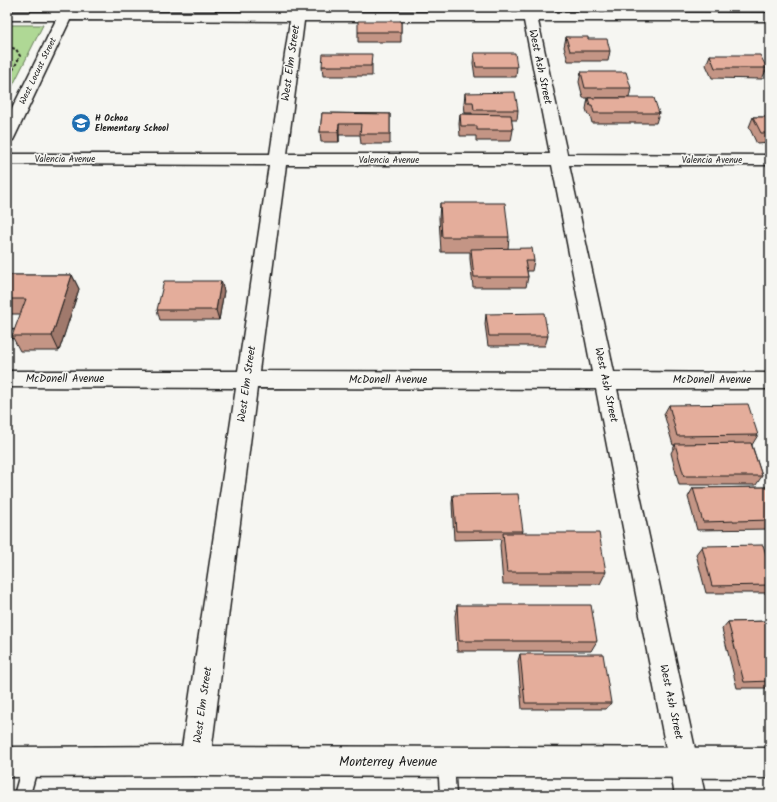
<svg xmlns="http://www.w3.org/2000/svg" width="777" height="802" viewBox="0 0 777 802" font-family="Kalam,sans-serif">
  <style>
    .green { fill: #afd895; stroke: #667a58 }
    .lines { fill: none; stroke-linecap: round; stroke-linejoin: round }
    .lane-casing { stroke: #1c1c1c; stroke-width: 3 }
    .street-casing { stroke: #1c1c1c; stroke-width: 3 }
    .secondary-casing { stroke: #1c1c1c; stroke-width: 3 }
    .path { stroke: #1c1c1c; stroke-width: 2; stroke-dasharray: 3 2; stroke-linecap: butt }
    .lane { fill: #f6f6f2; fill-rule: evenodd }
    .street { fill: #f6f6f2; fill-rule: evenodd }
    .secondary { fill: #f6f6f2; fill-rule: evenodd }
    .wall { fill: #c49585; stroke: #1c1c1c }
    .shaded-wall { fill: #a0796c; stroke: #1c1c1c }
    .building { fill: #e4ad9b; stroke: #1c1c1c }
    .labels { text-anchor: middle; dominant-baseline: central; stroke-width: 3.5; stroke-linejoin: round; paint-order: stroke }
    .far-street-label { font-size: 9px; fill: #1c1c1c; stroke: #f6f6f2 }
    .far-poi-label { font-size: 9px; font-weight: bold; fill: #1c1c1c; stroke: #f6f6f2; text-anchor: start }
    .street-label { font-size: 11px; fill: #1c1c1c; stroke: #f6f6f2 }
    .near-street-label { font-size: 13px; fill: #1c1c1c; stroke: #f6f6f2 }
  </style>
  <rect width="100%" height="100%" fill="#f6f6f2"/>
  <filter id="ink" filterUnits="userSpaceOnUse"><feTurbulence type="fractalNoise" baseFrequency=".025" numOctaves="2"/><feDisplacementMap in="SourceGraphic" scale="8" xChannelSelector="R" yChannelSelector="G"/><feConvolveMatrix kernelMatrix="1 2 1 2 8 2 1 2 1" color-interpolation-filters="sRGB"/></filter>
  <g filter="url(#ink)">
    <path class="green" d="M7,25H43L7,97Z"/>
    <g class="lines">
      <g class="lane-casing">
        <path id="lane" d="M7,330L24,331L26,334L24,337L7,338Z
          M31,754L37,756L39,762L30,795H14L25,756Z
          M446,754L452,756L454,762L456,795H440L438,762L440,756Z"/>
      </g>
      <g class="street-casing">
        <path id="street" d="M62,7H76L74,12H291L292,7H306L305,12H522L521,7H535L536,12L770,13V21H538L567,154L770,155V165H569L614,372L770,373V389H617L705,795H675L596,389L257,388L210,761L205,771L195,776L185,771L180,761L236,388L7,387V371H238L269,165L7,164V154H270L290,21L70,20L15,136L13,140L7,141V119L56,20H7V12H60ZM304,21H524L550,154H287ZM286,165H552L592,372L259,371Z"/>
      </g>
      <g class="secondary-casing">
        <path id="secondary" d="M195,746L770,748V778L195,776L7,777V747Z"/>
      </g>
      <path class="path" d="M7,47L16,49L20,56L7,82"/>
      <use href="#lane" class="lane"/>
      <use href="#street" class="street"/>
      <use href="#secondary" class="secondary"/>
    </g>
    <path class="wall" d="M401,21V42H358V32Z
      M566,37L588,39L610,51L608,61H568L564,47Z
      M474,53L517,67L516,77H475L473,63Z
      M710,55L767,68L762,79L712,78L706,65Z
      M372,64V76H323L322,66Z
      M581,72L631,88L629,98H583L579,82Z
      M465,93L518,110L517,120H511L513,130L511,141H476V136H460L459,124L460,114H472V113H465L464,103Z
      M588,98L659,113L656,123H592L590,115H588L586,109Z
      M322,113L390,114V144H361L360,135H339V142H321L320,132Z
      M753,117H770V143L757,144L749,127Z
      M440,203L509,237L508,249L534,261L532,271H527L528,277L526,287H473L470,259V252H441L439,218Z
      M7,275H72L79,289L59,351H20L12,336L21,314H7Z
      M221,281L224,291L219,320H160L157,310Z
      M486,314L548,336L545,346H488L485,324Z
      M669,405L758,435L752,445L762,476L756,485H679L671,453L675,445H673L664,414Z
      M770,487V529L697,530L688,497L693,488Z
      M453,495L523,531L522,533L606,572L600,584H503L500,545L501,539L454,540L452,503Z
      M702,546L770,567V591L769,593H706L696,554Z
      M457,605L597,641L591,651H457L455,616Z
      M770,621V688H737L722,629L728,622Z
      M520,654L611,703L606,709H522L518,661Z"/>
    <path class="shaded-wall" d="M339,124V142L338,132Z
      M72,275L79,289L59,351L52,336Z
      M221,281L224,291L219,320L216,310Z"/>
    <path class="building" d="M358,21H401V32H358Z
      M566,37H588V39H607L610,51H570Z
      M474,53H515L517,67H476Z
      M323,54H372L371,66H322Z
      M710,55H760L767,68H715Z
      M581,72H626L631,88H585Z
      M515,92L518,110H474L473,102H466L465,93Z
      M588,98H654L659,113H594L592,105H590Z
      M322,113L390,114V134H360L361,124H339L338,132H320Z
      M460,114L511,115L513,130H477V126H461Z
      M753,117H770V133H761Z
      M440,203H505L509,237H442Z
      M532,248L534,261H525L528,277H474L471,249Z
      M7,275H72L52,336H12L26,299H7Z
      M164,281H221L216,310H157Z
      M544,313L548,336H489L486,314Z
      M748,404L758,435L677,436L669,405Z
      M751,443L762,476H684L675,444Z
      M770,487V520L703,522L693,488Z
      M518,494L523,531H456L453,495Z
      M503,533H599L606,572H507Z
      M763,545L770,567V585L712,586L702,546Z
      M457,605H591L597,641H459Z
      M770,621V681L744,682L728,622Z
      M520,654H603L611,703H525Z"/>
  </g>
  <defs>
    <g id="school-disc" transform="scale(1)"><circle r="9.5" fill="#1f6fb2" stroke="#f6f6f2"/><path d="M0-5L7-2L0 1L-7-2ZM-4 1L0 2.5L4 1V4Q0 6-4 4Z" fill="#fff"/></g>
  </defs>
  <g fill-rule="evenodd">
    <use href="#school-disc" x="81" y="123"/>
  </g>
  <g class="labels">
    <g class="far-street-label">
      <text transform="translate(38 71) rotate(-64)">West Locust Street</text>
      <text x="65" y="159">Valencia Avenue</text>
      <text x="389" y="160">Valencia Avenue</text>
      <text x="712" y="160">Valencia Avenue</text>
    </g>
    <g class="far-poi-label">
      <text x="95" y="118">H Ochoa<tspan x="95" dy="10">Elementary School</tspan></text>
    </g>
    <g class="street-label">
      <text transform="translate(291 63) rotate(-82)">West Elm Street</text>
      <text transform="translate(540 67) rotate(78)">West Ash Street</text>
      <text x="65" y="379">McDonell Avenue</text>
      <text x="388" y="380">McDonell Avenue</text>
      <text x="712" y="380">McDonell Avenue</text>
      <text transform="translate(247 384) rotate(-82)">West Elm Street</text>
      <text transform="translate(606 385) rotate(78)">West Ash Street</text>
      <text transform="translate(671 702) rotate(78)">West Ash Street</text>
      <text transform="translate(203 705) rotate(-82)">West Elm Street</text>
    </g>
    <g class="near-street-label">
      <text x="388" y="762">Monterrey Avenue</text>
    </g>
  </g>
  <rect width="777" height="802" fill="none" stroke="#f6f6f2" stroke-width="24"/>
  <rect x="12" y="12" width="753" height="778" fill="none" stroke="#1c1c1c" stroke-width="1.5" filter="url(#ink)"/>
</svg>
